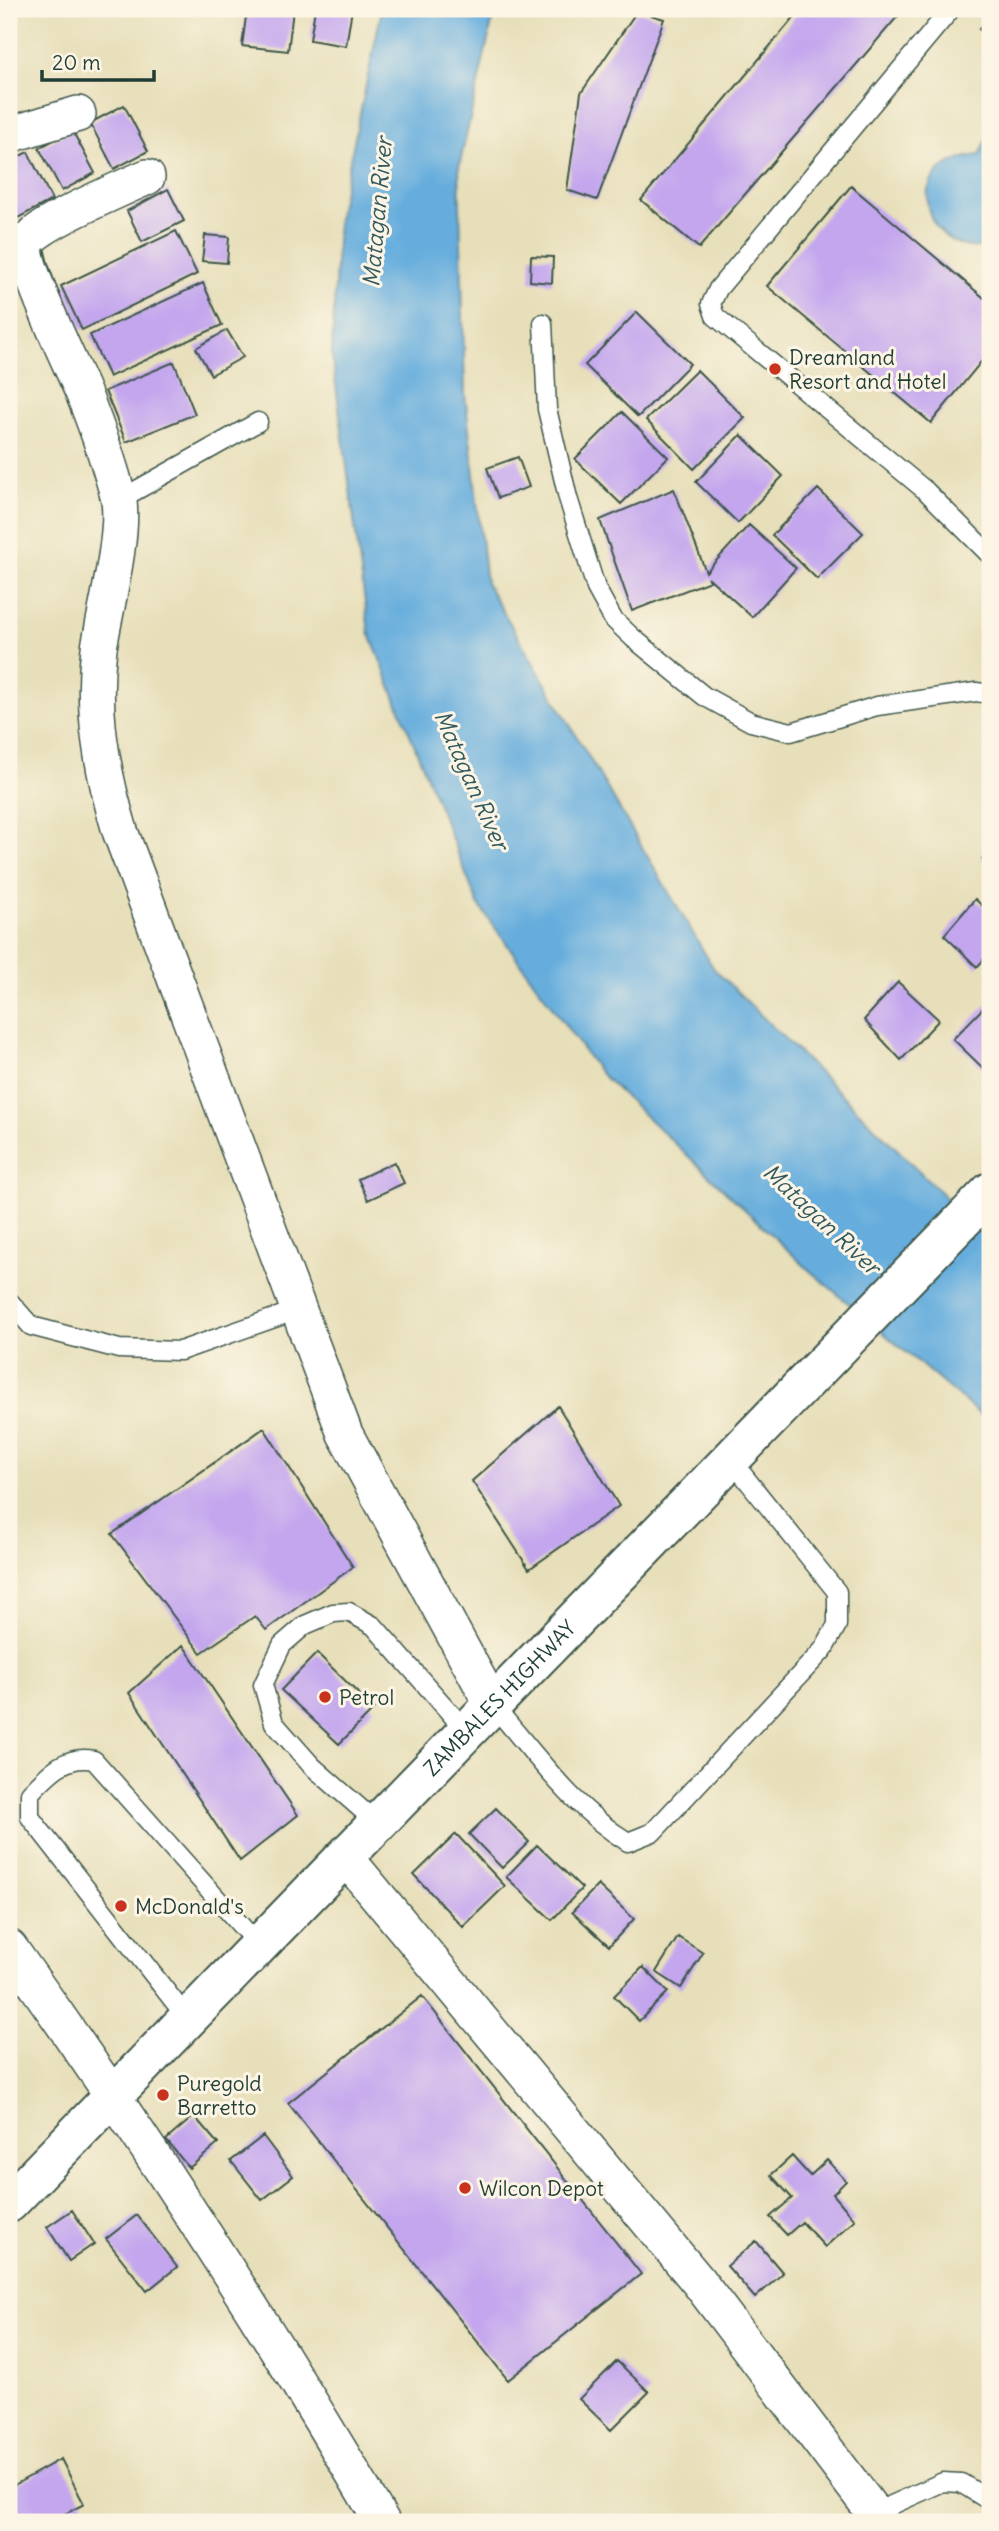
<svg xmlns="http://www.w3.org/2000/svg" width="999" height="2531" viewBox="0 0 999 2531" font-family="Delius,sans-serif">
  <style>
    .water { fill: #66addd; stroke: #427588; stroke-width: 2 }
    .building { fill: #c3a6ee }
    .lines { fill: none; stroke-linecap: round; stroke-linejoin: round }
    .service-casing { stroke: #3d5548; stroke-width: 21 }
    .minor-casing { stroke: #3d5548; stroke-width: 38 }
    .primary-casing { stroke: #3d5548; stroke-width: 42 }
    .service { stroke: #fff; stroke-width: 18 }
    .minor { stroke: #fff; stroke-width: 35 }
    .primary { stroke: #fff; stroke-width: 38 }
    .poi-dot { fill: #c8321e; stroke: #fcf5e5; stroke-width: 2.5 }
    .labels { text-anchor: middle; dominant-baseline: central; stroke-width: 6; stroke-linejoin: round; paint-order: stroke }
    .poi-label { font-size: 21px; fill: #1f3d34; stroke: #fcf5e5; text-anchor: start }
    .street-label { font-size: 21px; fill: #1f3d34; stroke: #fcf5e5 }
    .water-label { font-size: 23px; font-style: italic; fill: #31595e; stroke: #fcf5e5 }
  </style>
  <rect width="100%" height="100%" fill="#fcf5e5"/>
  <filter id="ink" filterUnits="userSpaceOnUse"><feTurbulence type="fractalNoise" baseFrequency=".0143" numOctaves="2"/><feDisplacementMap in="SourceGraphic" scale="14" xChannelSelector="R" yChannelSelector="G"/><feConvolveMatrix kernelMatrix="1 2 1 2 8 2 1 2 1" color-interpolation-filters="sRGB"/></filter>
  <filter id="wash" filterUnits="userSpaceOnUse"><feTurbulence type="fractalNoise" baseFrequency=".00686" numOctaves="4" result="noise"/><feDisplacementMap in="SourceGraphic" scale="28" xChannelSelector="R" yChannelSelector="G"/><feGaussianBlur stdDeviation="1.57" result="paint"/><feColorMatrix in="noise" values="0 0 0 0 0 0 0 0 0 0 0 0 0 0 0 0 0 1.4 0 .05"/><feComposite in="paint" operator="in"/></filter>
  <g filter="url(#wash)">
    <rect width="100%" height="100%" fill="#e7dfba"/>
    <path class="water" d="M382,9H495L459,167L465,394L486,583L714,969L990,1241V1423L809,1270L600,1073L478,904L369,632L332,355L338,218Z
      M990,132V245C930,263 890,164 980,155Z"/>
    <g id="blocks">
      <path class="building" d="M247,9L293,10L288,51L242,46Z
        M315,9H352L346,46L310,40Z
        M801,9H904L699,248L641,200Z
        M637,11L664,19L597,200L567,190L581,93Z
        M990,16V38L979,29Z
        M9,86L15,103L9,105Z
        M124,105L148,151L114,169L90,123Z
        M72,130L95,173L62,191L39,148Z
        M28,152L52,200L14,220L9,210V161Z
        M851,186L990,303V351L931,423L767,286Z
        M168,189L184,221L142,242L127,211Z
        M176,231L197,274L82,330L61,286Z
        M205,235L229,237L227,263L202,261Z
        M531,256L553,257L552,283L530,281Z
        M203,283L222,325L109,377L90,335Z
        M637,312L690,364L638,417L585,365Z
        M227,330L243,357L211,375L196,348Z
        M174,362L195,414L126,442L105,391Z
        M697,370L745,418L694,469L646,420Z
        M622,412L668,457L621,504L575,459Z
        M741,435L783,476L738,523L696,482Z
        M518,457L529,487L498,498L487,468Z
        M674,489L706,572L749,525L796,568L752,617L708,577L710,581L632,611L600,520Z
        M818,489L863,533L817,579L772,535Z
        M990,849V868L982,859Z
        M975,899L990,913V953L977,967L944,935Z
        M898,982L939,1020L901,1060L864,1020Z
        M990,1001V1075L953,1039Z
        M394,1162L404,1183L368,1200L358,1179Z
        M558,1406L619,1506L529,1569L472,1481Z
        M264,1428L353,1567L266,1630L255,1616L201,1653L112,1534Z
        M183,1645L298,1815L240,1861L129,1693Z
        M317,1653L374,1709L339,1744L281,1690Z
        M496,1808L529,1842L502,1868L469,1834Z
        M456,1834L505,1886L463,1927L414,1875Z
        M537,1845L582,1888L552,1920L506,1877Z
        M598,1885L634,1919L609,1946L572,1912Z
        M678,1937L703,1953L681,1988L656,1972Z
        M643,1967L668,1992L639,2021L614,1996Z
        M422,1996L641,2274L508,2380L288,2103Z
        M194,2116L218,2144L189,2168L166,2140Z
        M263,2136L293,2176L262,2200L231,2161Z
        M792,2156L810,2176L827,2160L846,2181L833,2194L855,2220L825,2247L802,2222L787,2235L770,2217L792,2198L771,2175Z
        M72,2210L94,2244L69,2261L47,2227Z
        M137,2215L177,2267L147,2291L106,2239Z
        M756,2241L783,2273L755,2298L727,2266Z
        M617,2361L649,2392L611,2430L579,2399Z
        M61,2459L84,2504L50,2522H9V2488Z"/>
    </g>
  </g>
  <g filter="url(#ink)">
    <use href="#blocks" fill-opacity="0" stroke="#3d5548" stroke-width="2"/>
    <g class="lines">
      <g class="service-casing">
        <path id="service" d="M951,9L718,289L711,304L715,316L926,491L990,555
          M543,323L547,409L568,498L596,588L613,619L633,638L704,696L751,722L791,732L877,706L976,692L990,694
          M119,500L258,422
          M9,1301L31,1326L119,1349L180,1351L300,1309
          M492,1704C534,1752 573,1809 628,1842L653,1832L823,1650L837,1625V1592L731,1460
          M377,1823L312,1766L274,1723L263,1685L282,1645L305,1625L333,1613L349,1612L374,1626L466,1731
          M187,2018L30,1817V1793C49,1773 66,1754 94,1760L259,1946
          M874,2513L943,2482L961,2483L990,2501"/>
      </g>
      <g class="minor-casing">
        <path id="minor" d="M9,135L78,114
          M147,177C127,186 33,226 27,242C20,262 74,370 84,395C97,428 109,461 118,496C126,529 105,611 99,648C91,711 102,771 120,831L345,1434L492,1704
          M346,1858L698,2281L881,2522
          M9,1947C142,2133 266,2325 382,2522"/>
      </g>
      <g class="primary-casing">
        <g id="primary">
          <path id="s1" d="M9,2203L990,1192"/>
        </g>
      </g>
      <use href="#service" class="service"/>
      <use href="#minor" class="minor"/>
      <use href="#primary" class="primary"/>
    </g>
  </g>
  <g class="poi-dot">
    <circle cx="775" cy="369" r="7"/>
    <circle cx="325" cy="1697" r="7"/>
    <circle cx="121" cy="1906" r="7"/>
    <circle cx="163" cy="2095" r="7"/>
    <circle cx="465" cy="2188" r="7"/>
  </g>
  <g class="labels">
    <g class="poi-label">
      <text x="789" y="357">Dreamland<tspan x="789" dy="24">Resort and Hotel</tspan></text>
      <text x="339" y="1697">Petrol</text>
      <text x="135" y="1906">McDonald's</text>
      <text x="177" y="2083">Puregold<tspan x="177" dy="24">Barretto</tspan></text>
      <text x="479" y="2188">Wilcon Depot</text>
    </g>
    <g class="street-label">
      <text stroke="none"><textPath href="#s1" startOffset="704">ZAMBALES HIGHWAY</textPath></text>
    </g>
    <g class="water-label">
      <text transform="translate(377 212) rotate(-85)">Matagan River</text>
      <text transform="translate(472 780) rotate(66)">Matagan River</text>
      <text transform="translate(822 1219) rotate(43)">Matagan River</text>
    </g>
  </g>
  <rect width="999" height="2531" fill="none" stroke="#fcf5e5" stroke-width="35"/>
  <path d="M42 70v10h112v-10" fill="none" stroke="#1f3d34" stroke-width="3.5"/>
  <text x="52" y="70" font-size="21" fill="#1f3d34" stroke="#fcf5e5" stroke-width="5" paint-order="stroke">20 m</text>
</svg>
